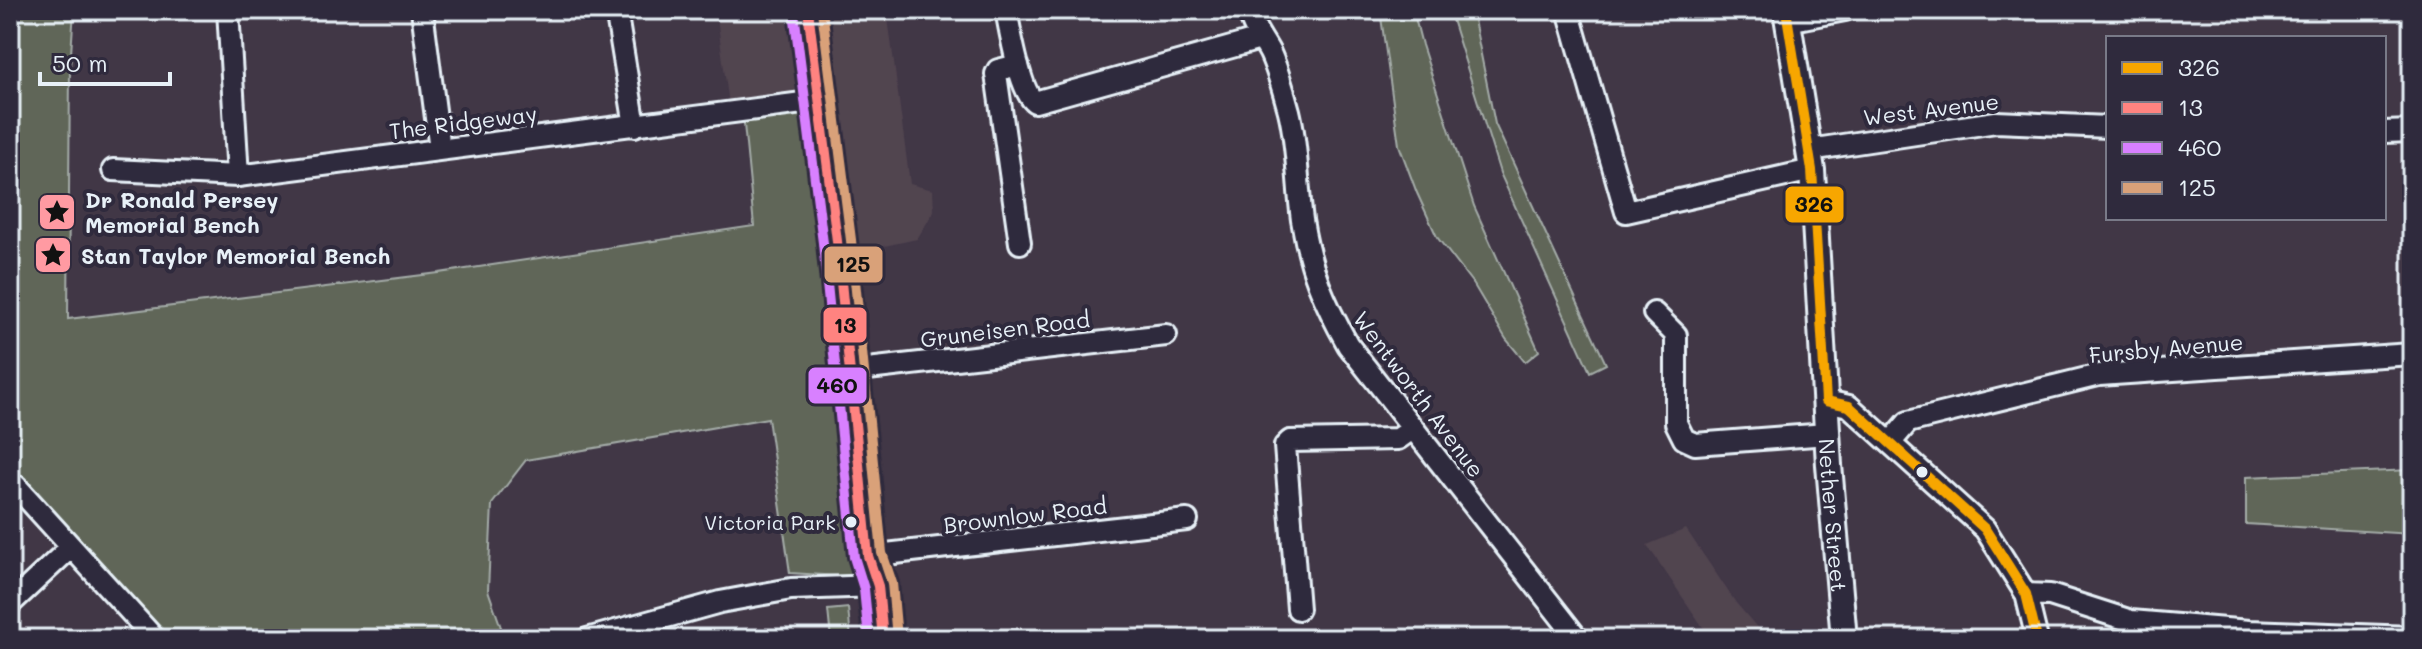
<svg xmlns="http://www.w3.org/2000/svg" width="2422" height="649" viewBox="0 0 2422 649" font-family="Mali,sans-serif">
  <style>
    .built { fill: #514450 }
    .green { fill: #606659; stroke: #a4aca8; stroke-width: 2 }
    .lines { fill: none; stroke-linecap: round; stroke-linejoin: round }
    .minor-casing { stroke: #e8f1f8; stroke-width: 26 }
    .tertiary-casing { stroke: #e8f1f8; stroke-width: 30 }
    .primary-casing { stroke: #e8f1f8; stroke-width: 38 }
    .minor { stroke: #2f2a3d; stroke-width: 20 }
    .tertiary { stroke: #2f2a3d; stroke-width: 24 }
    .primary { stroke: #77695c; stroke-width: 32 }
    .bus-1-casing { stroke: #2f2a3d; stroke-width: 16 }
    .bus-2-casing { stroke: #2f2a3d; stroke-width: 16 }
    .bus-3-casing { stroke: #2f2a3d; stroke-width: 16 }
    .bus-4-casing { stroke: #2f2a3d; stroke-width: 16 }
    .bus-1 { stroke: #f7a600; stroke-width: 10 }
    .bus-2 { stroke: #ff8380; stroke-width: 10 }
    .bus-3 { stroke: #d880ff; stroke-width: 10 }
    .bus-4 { stroke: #d9a179; stroke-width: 10 }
    .bus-dot { fill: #e8f1f8; stroke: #2f2a3d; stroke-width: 3 }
    .labels { text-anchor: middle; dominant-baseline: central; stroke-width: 8; stroke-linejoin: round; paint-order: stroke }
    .bus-label { font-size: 20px; fill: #e8f1f8; stroke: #2f2a3d; text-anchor: end }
    .street-label { font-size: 22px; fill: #e8f1f8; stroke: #2f2a3d }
    .poi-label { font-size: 22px; font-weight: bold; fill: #e8f1f8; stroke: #2f2a3d; text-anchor: start }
    .line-badge { stroke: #2f2a3d; stroke-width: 3 }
    .pale-badge-label { font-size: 22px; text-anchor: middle; font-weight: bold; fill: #111 }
  </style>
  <rect width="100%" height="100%" fill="#413746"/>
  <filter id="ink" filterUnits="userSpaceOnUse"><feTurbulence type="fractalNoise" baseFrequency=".0125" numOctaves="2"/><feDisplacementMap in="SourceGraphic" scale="16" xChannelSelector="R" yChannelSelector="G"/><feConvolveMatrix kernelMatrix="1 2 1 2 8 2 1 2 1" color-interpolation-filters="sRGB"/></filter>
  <g filter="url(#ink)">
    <path class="built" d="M716,10H887L910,184L933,190L934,211L917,239L852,253L834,99L730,112Z
      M1686,529L1736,603L1767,639H1711L1647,545Z"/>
    <path class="green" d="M10,10H74L70,68L68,319L439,273L754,226L744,124L747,117L804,110L830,320L857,577L790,573L768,418L526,460L492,504L488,590L505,639H157L10,494Z
      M1380,10H1413L1422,45L1474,206L1539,351L1525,362L1506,339L1474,285L1437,237L1417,193L1399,145Z
      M1449,10H1472L1495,124L1606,364L1590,372L1500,173Z
      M2412,470V534L2246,524V477Z
      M848,608L851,639H831L828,610Z"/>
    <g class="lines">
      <g class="minor-casing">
        <path id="minor" d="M228,10L238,176
          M422,10L440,149
          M616,10L635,126
          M1006,10C1010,30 1020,92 1035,102L1260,39
          M1248,10C1252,27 1262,38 1270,53C1278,70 1284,93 1289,111C1298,147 1297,184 1302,220C1310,270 1324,302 1348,345L1578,639
          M1568,10L1626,212L1812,170
          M1788,21L1845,10
          M1018,65L998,70L996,74L1020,243
          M2384,132L2412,131
          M1809,150L1996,122L2108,127
          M113,170L238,176L818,101
          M1654,313L1676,335V423L1684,439L1695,444L1827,434
          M850,371L1166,335
          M1826,401L1849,406L1985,529L2026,594L2037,639
          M1891,442L1908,422L2099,375L2412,354
          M10,484L16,486L155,639
          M868,556L1187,520
          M2026,594L2050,595L2131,621L2249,631L2412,637
          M10,604L70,548
          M1298,609L1285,446L1290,441L1398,439L1412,429
          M587,639L720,602L791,589L878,586"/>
      </g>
      <g class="tertiary-casing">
        <g id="tertiary">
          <path id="s1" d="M1786,10L1812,170L1829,465L1844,639"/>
        </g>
      </g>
      <g class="primary-casing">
        <path id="primary" d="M808,10L837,241L868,556L878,586L883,639"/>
      </g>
      <use href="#minor" class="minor"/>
      <use href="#tertiary" class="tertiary"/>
      <use href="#primary" class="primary"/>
      <g class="bus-1-casing">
        <path id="bus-1" d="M1786,10L1812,170L1826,401
          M1826,401L1849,406L1985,529L2026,594L2037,639"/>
      </g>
      <g class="bus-2-casing">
        <path id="bus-2" d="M808,10L837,241L868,556L878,586L883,639"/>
      </g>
      <g class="bus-3-casing">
        <path id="bus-3" d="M794,12L823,243L854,557L864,589L869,639"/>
      </g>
      <g class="bus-4-casing">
        <path id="bus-4" d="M822,10L851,240L882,553L892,583L897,638"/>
      </g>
      <use href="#bus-1" class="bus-1"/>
      <use href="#bus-2" class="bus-2"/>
      <use href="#bus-3" class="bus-3"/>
      <use href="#bus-4" class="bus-4"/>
    </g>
  </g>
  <defs>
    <g id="sight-square" transform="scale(2)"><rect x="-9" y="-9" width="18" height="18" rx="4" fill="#ff9aa2" stroke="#2f2a3d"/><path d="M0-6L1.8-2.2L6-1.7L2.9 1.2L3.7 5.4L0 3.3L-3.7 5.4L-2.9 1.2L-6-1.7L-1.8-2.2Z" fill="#111"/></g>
  </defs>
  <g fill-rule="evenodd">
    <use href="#sight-square" x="57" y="212"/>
    <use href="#sight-square" x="53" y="255"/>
  </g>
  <g class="bus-dot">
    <circle cx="1922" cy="472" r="7"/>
    <circle cx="851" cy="522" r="7"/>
  </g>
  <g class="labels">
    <g class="bus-label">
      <text x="836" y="522">Victoria Park</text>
    </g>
    <g class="street-label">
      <text transform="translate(1931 109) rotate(-7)">West Avenue</text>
      <text transform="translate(463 122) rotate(-7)">The Ridgeway</text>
      <text transform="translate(1005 329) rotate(-7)">Gruneisen Road</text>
      <text transform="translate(2166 348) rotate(-5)">Fursby Avenue</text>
      <text transform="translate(1419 394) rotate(53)">Wentworth Avenue</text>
      <text transform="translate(1025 515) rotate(-7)">Brownlow Road</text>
      <text stroke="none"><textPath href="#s1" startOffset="508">Nether Street</textPath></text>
    </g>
    <g class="poi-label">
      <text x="85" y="199">Dr Ronald Persey<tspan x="85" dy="25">Memorial Bench</tspan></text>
      <text x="81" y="255">Stan Taylor Memorial Bench</text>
    </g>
  </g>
  <g class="line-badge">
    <rect x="1784" y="185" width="61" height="39" rx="8" fill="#f7a600"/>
    <rect x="823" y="245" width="61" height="39" rx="8" fill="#d9a179"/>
    <rect x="822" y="306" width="46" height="38" rx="8" fill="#ff8380"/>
    <rect x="807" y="366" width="61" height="39" rx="8" fill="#d880ff"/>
  </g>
  <g class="pale-badge-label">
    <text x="1814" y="212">326</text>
    <text x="853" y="272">125</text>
    <text x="845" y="333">13</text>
    <text x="837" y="393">460</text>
  </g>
  <rect width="2422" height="649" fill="none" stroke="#2f2a3d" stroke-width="40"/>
  <rect x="20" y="20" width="2382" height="609" fill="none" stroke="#e8f1f8" stroke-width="3" filter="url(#ink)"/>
  <rect x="2106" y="36" width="280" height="184" fill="#2f2a3d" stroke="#797a88" stroke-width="2"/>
  <rect x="2122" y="62" width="40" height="12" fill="#f7a600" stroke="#797a88" stroke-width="2"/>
  <text x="2178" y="76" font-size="24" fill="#e8f1f8">326</text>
  <rect x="2122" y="102" width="40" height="12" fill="#ff8380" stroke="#797a88" stroke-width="2"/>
  <text x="2178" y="116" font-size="24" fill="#e8f1f8">13</text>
  <rect x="2122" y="142" width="40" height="12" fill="#d880ff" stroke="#797a88" stroke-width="2"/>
  <text x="2178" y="156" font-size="24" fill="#e8f1f8">460</text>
  <rect x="2122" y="182" width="40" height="12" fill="#d9a179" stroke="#797a88" stroke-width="2"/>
  <text x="2178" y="196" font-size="24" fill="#e8f1f8">125</text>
  <path d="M40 72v12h130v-12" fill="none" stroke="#e8f1f8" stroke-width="4"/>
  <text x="52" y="72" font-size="24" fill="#e8f1f8" stroke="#2f2a3d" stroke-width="6" paint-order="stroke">50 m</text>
</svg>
